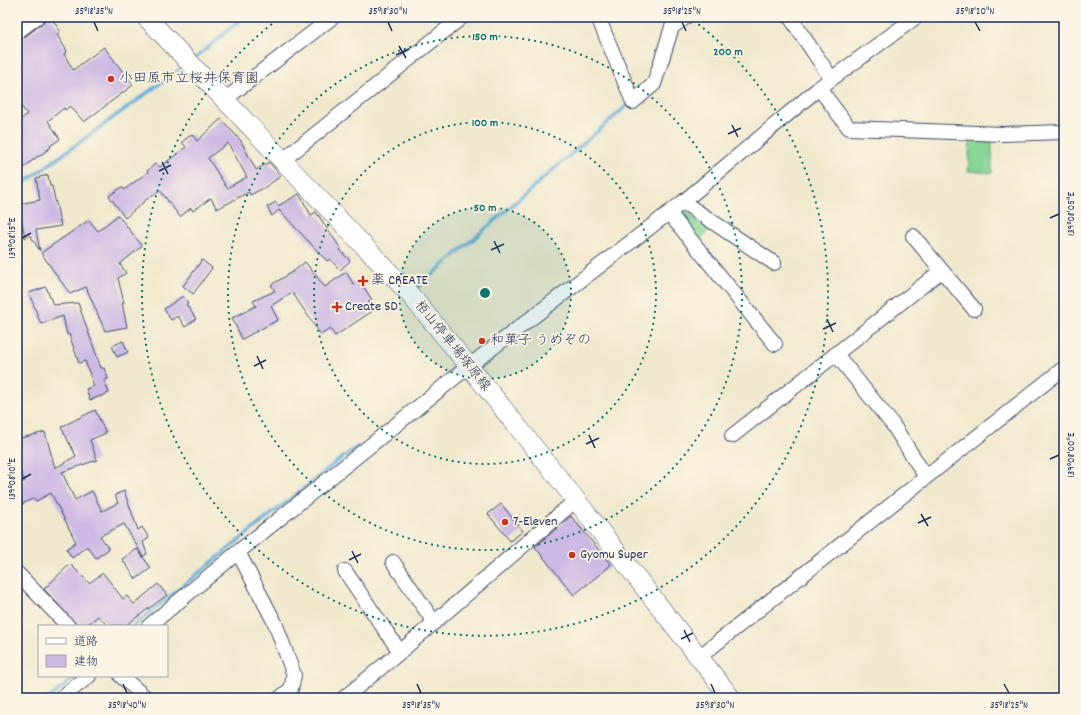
<svg xmlns="http://www.w3.org/2000/svg" width="1081" height="715" viewBox="0 0 1081 715" font-family="Dekko,'Klee One',sans-serif">
  <style>
    .green { fill: #85d696; stroke: #50827a }
    .lines { fill: none; stroke-linecap: round; stroke-linejoin: round }
    .stream { stroke: #62adda; stroke-width: 3.5 }
    .building { fill: #cdbae4; fill-rule: evenodd }
    .street-casing { stroke: #3b4b6f; stroke-width: 16 }
    .secondary-casing { stroke: #3b4b6f; stroke-width: 20 }
    .street { stroke: #fff; stroke-width: 14 }
    .secondary { stroke: #fff; stroke-width: 19 }
    .ticks { fill: none; stroke: #1b2f5e; stroke-width: 1.5 }
    .ring { fill: none; stroke: #0f766e; stroke-width: 2; stroke-dasharray: 2 4 }
    .poi-dot { fill: #c8321e; stroke: #fcf5e5; stroke-width: 1.5 }
    .labels { text-anchor: middle; dominant-baseline: central; stroke-width: 3.5; stroke-linejoin: round; paint-order: stroke }
    .poi-label { font-size: 14px; fill: #1b2f5e; stroke: #fcf5e5; text-anchor: start }
    .street-label { font-size: 14px; fill: #1b2f5e; stroke: #fcf5e5 }
    .centre { fill: #0f766e; stroke: #fcf5e5; stroke-width: 2 }
    .ring-label { font-size: 12px; text-anchor: middle; font-weight: bold; fill: #0f766e; stroke: #fcf5e5; stroke-width: 3.5; stroke-linejoin: round; paint-order: stroke }
    .neatline { fill: none; stroke: #1b2f5e; stroke-width: 1.5 }
    .ticks-label { font-size: 10px; text-anchor: middle; fill: #1b2f5e }
  </style>
  <rect width="100%" height="100%" fill="#fcf5e5"/>
  <filter id="ink" filterUnits="userSpaceOnUse"><feTurbulence type="fractalNoise" baseFrequency=".025" numOctaves="2"/><feDisplacementMap in="SourceGraphic" scale="8" xChannelSelector="R" yChannelSelector="G"/><feConvolveMatrix kernelMatrix="1 2 1 2 8 2 1 2 1" color-interpolation-filters="sRGB"/></filter>
  <filter id="wash" filterUnits="userSpaceOnUse"><feTurbulence type="fractalNoise" baseFrequency=".012" numOctaves="4" result="noise"/><feDisplacementMap in="SourceGraphic" scale="16" xChannelSelector="R" yChannelSelector="G"/><feGaussianBlur stdDeviation="0.9" result="paint"/><feColorMatrix in="noise" values="0 0 0 0 0 0 0 0 0 0 0 0 0 0 0 0 0 1.4 0 .05"/><feComposite in="paint" operator="in"/></filter>
  <g filter="url(#wash)">
    <rect width="100%" height="100%" fill="#f1e9ce"/>
    <path class="green" d="M970,140L992,142V173L968,171Z
      M683,208L709,231L697,242L675,215Z"/>
    <g class="lines">
      <path class="stream" d="M194,59L244,17
        M17,188L184,66
        M418,287L630,103
        M133,626L330,467L357,447
        M49,698L77,676"/>
    </g>
    <g id="blocks">
      <path class="building" d="M47,17H51L60,31L57,35L67,51L64,54L73,70L104,47L133,85L84,122L70,106L65,110L64,108L48,121L60,139L50,146L51,147L38,157V156L17,173V123L27,114L17,101V40L22,39L42,24Z
        M221,119L241,141L256,170L269,162L281,176L264,188L250,195L249,192L217,209L211,198L193,211L191,208L180,217L160,190L147,199L125,218L109,196L122,187L124,190L148,172L147,171L156,163L160,167L186,147L182,142L192,134L197,141ZM228,143L247,177L227,188L208,158Z
        M48,175L50,186H52L61,226L36,230L40,251L30,235L25,238L19,204L40,200L36,178Z
        M299,194L311,215L316,212L341,249L340,250L350,261L340,270L330,259L327,261L279,210L272,216L267,207L276,202L278,206Z
        M118,215L142,246L120,264L126,273L118,278L124,303H122L127,327L105,331L86,287L70,294L41,253L89,220L98,231Z
        M202,260L212,268L193,294L183,286Z
        M305,262L325,287L346,272L354,285L360,281L372,300L368,302L374,310L335,336L330,329L321,335L292,292L271,306L278,320L242,339L232,318L256,306L253,301L275,291L271,285L294,271Z
        M46,287L53,305L78,303L101,368H104L108,379L104,380L109,393L90,400L86,389L94,386L85,361L79,363L69,334L67,335L63,316L41,324L29,293Z
        M183,296L188,303L186,304L196,319L185,327L178,316L171,320L164,309Z
        M123,341L128,352L117,357L112,346Z
        M95,410L106,433L90,440L97,460L62,472L75,500L92,491L102,511L118,503L115,495L124,491L138,530L142,527L149,538L143,542L147,554L143,556L124,524L100,536L109,549L96,558L87,546L72,558L66,549L76,542L51,493L36,501L34,498L17,507V485L25,481L17,465V439L45,432L55,468L76,456L61,427Z
        M501,504L523,531L510,541L488,514Z
        M571,516L611,565L574,595L535,547Z
        M137,549L151,568L136,579L122,559Z
        M70,564L89,583L103,573L123,599L127,596L134,604L158,584L167,595L125,626H108L98,616L86,626H78L44,589Z"/>
    </g>
  </g>
  <g filter="url(#ink)">
    <use href="#blocks" fill-opacity="0" stroke="#3b4b6f" stroke-width="1"/>
    <g class="lines">
      <g class="street-casing">
        <path id="street" d="M598,17L633,102L654,84L672,27L686,17
          M790,17L831,78
          M17,32L37,17
          M819,88L849,128L1003,134L1064,132
          M224,100L333,17
          M283,160L462,17
          M683,202L774,263
          M669,213L775,344
          M913,236L974,309
          M836,354L893,425L926,477
          M732,436L941,271
          M238,552L275,623L294,675L291,689L280,698
          M393,562L434,622
          M345,571L400,652
          M17,573L68,626
          M149,626L238,552L469,366L683,202L819,88L916,17
          M699,657L1064,368
          M121,676L146,698
          M61,698L89,676
          M344,698L400,652L576,500"/>
      </g>
      <g class="secondary-casing">
        <path id="secondary" d="M146,17L407,291L469,366L576,500L731,698"/>
      </g>
      <use href="#street" class="street"/>
      <use href="#secondary" class="secondary"/>
    </g>
  </g>
  <path class="ticks" d="M94,22L98,31M388,22L392,31M682,22L686,31M975,22L980,31M399,46L406,58M396,55L409,49M732,125L738,137M728,134L741,128M162,162L168,174M159,171L171,165M1050,218L1059,214M22,238L31,233M494,241L500,253M491,250L504,244M827,319L833,332M823,329L836,323M257,356L263,369M254,366L266,360M589,435L595,448M586,444L599,438M1050,459L1059,455M22,479L31,474M921,514L928,526M918,523L931,517M352,551L358,563M349,560L361,554M684,630L690,642M681,639L693,633M123,684L127,693M417,684L421,693M711,684L715,693M1004,684L1009,693"/>
  <circle cx="485" cy="293" r="86" fill="#0f766e" fill-opacity=".12"/>
  <g class="ring">
    <circle cx="485" cy="293" r="86"/>
    <circle cx="485" cy="293" r="171"/>
    <circle cx="485" cy="293" r="257"/>
    <path d="M689 17A343 343 0 1 1 281 17"/>
  </g>
  <g class="poi-dot">
    <circle cx="111" cy="79" r="4"/>
    <path d="M361 275h4v4h4v4h-4v4h-4v-4h-4v-4h4z"/>
    <path d="M335 301h4v4h4v4h-4v4h-4v-4h-4v-4h4z"/>
    <circle cx="482" cy="341" r="4"/>
    <circle cx="505" cy="522" r="4"/>
    <circle cx="572" cy="555" r="4"/>
  </g>
  <g class="labels">
    <g class="poi-label">
      <text x="119" y="79">小田原市立桜井保育園</text>
      <text x="371" y="281">薬 CREATE</text>
      <text x="345" y="307">Create SD</text>
      <text x="490" y="341">和菓子 うめぞの</text>
      <text x="513" y="522">7-Eleven</text>
      <text x="580" y="555">Gyomu Super</text>
    </g>
    <g class="street-label">
      <text transform="translate(452 346) rotate(51)">栢山停車場塚原線</text>
    </g>
  </g>
  <circle cx="485" cy="293" r="6" class="centre"/>
  <g class="ring-label">
    <text x="485" y="40">150 m</text>
    <text x="728" y="55">200 m</text>
    <text x="485" y="126">100 m</text>
    <text x="485" y="211">50 m</text>
  </g>
  <rect width="1081" height="715" fill="none" stroke="#fcf5e5" stroke-width="44"/>
  <rect x="38" y="625" width="130" height="52" fill="#fcf5e5" stroke="#a2a6af"/>
  <rect x="46" y="638" width="20" height="6" fill="#ffffff" stroke="#a2a6af"/>
  <text x="74" y="645" font-size="12" fill="#1b2f5e">道路</text>
  <rect x="46" y="655" width="20" height="12" fill="#cdbae4" stroke="#a2a6af"/>
  <text x="74" y="665" font-size="12" fill="#1b2f5e">建物</text>
  <rect x="22" y="22" width="1037" height="671" class="neatline"/>
  <g class="ticks-label">
    <text x="94" y="14">35°18'35"N</text>
    <text x="388" y="14">35°18'30"N</text>
    <text x="682" y="14">35°18'25"N</text>
    <text x="975" y="14">35°18'20"N</text>
    <text transform="translate(1070 214) rotate(-90)" y="4">139°08'05"E</text>
    <text transform="translate(11 238) rotate(-90)" y="4">139°08'15"E</text>
    <text transform="translate(1070 455) rotate(-90)" y="4">139°08'00"E</text>
    <text transform="translate(11 479) rotate(-90)" y="4">139°08'10"E</text>
    <text x="127" y="708">35°18'40"N</text>
    <text x="421" y="708">35°18'35"N</text>
    <text x="715" y="708">35°18'30"N</text>
    <text x="1009" y="708">35°18'25"N</text>
  </g>
</svg>
